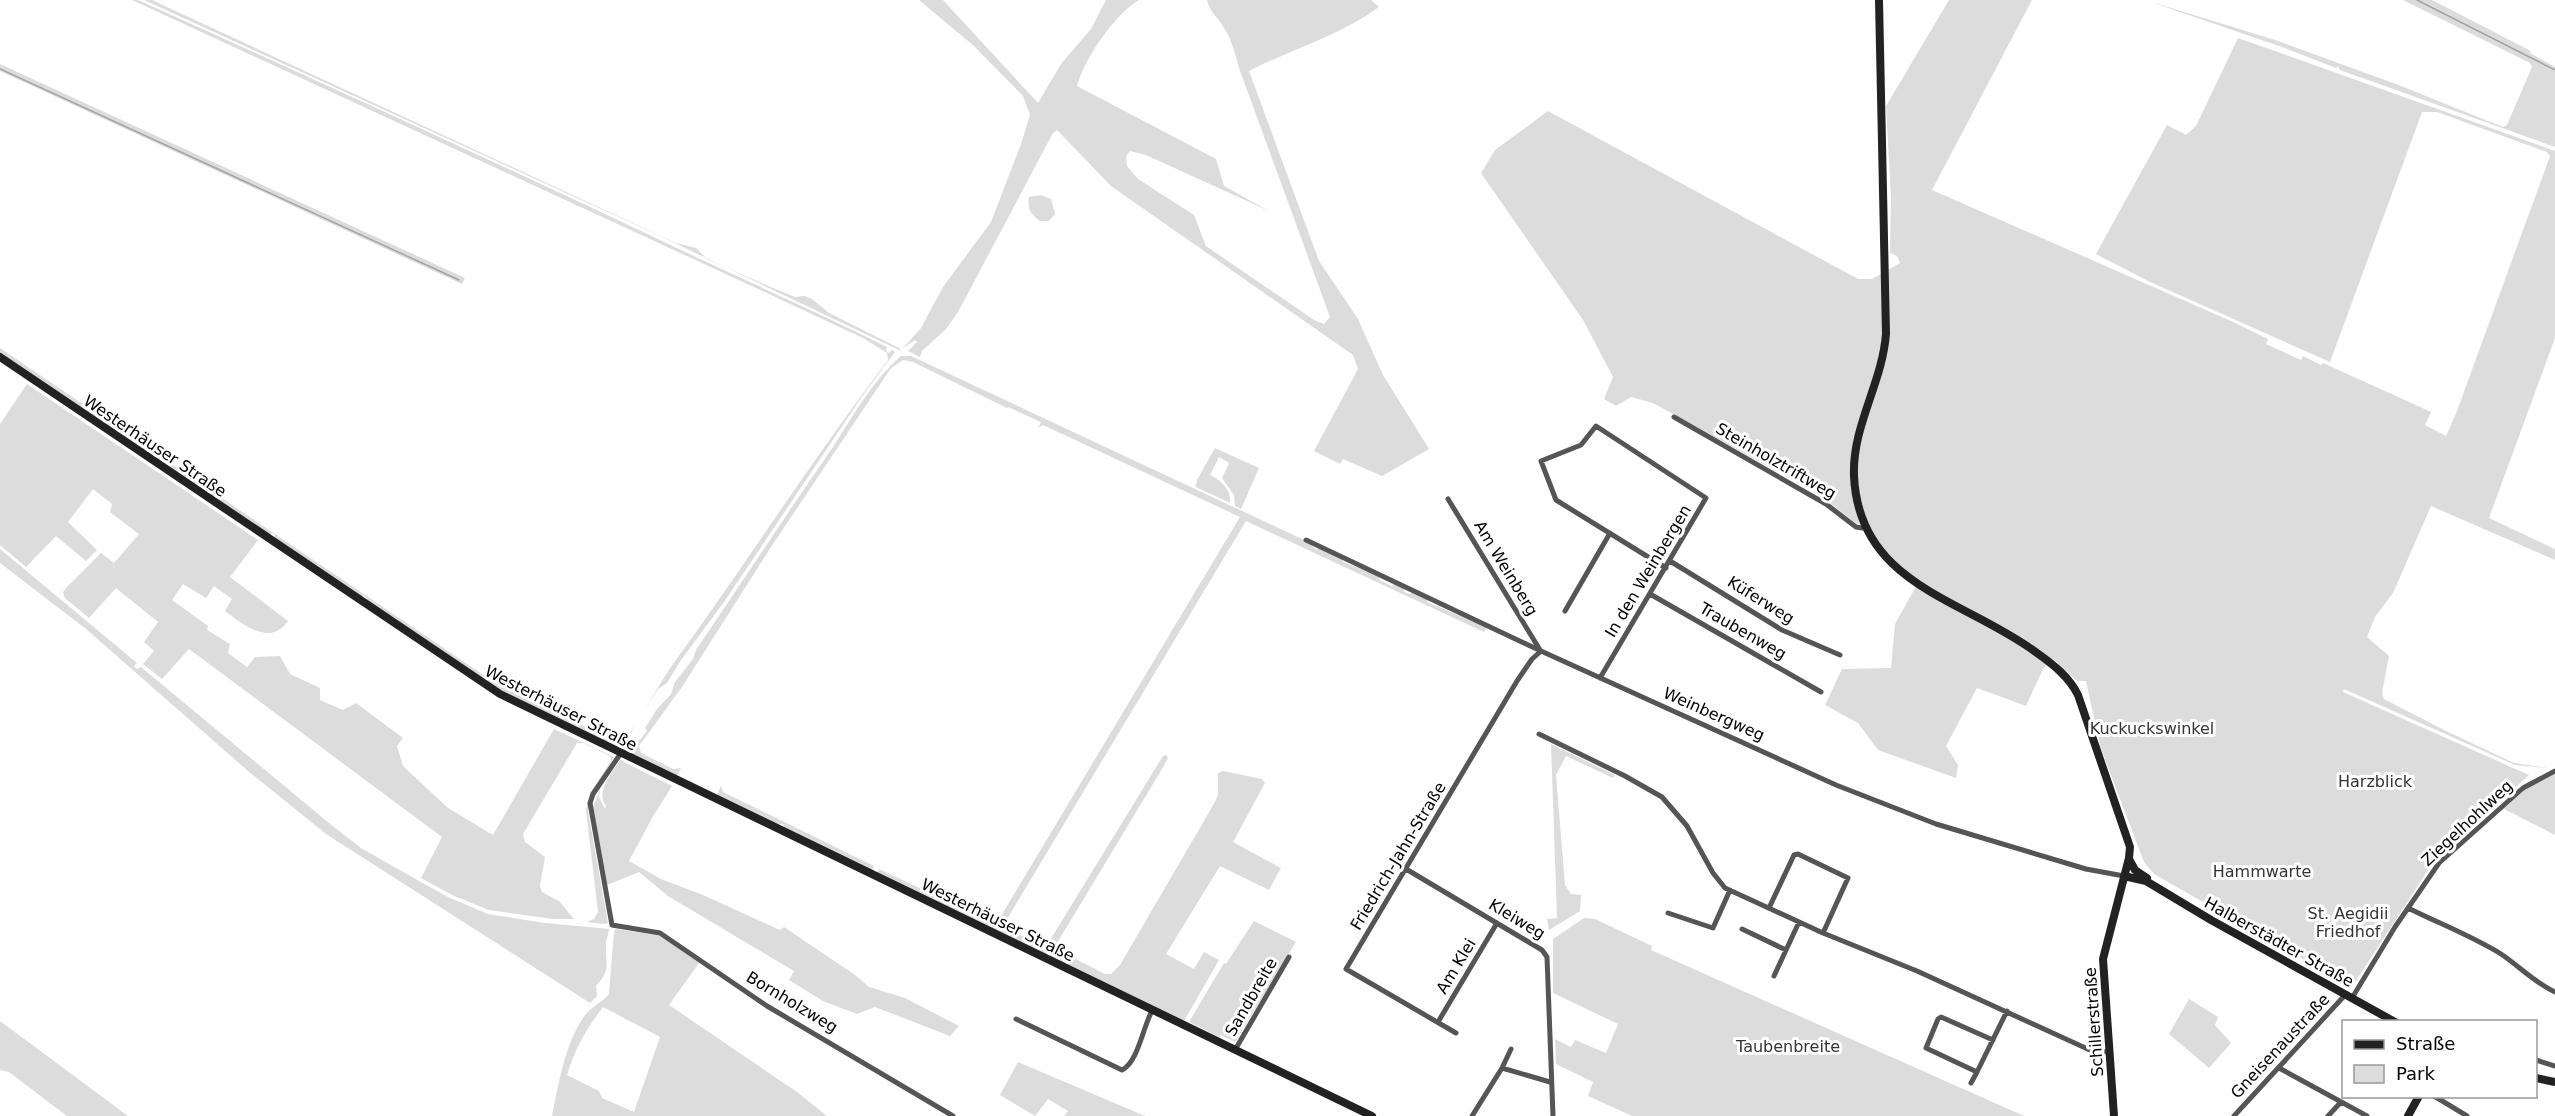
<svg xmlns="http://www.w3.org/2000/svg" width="2555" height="1116" viewBox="0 0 2555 1116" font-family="'DejaVu Sans',sans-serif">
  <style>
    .green { fill: #dcdcdc; fill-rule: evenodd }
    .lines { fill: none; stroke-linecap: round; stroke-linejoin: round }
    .stream { stroke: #a3a3a3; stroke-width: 1.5 }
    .minor { stroke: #555; stroke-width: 5 }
    .secondary { stroke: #222; stroke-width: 8 }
    .labels { text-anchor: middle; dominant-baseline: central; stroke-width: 6; stroke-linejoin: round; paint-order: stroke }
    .street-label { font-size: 16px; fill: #000; stroke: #fff }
    .park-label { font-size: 16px; fill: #333; stroke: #fff }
  </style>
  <rect width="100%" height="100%" fill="#fff"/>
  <path class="green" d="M132,0H138C327,85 515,171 702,260C764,289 826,316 887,347L886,351L888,353L892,350L895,352L863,395L724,602L681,660L667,683L658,689L621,747L618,748L504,693L366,601L367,598L363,595L361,599L300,555L274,539L275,535L272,533L269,536L0,353V348L491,680L620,744C639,724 656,688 673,664C746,564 813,458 888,360L887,353L863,338L754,287Z
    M144,0H152L182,14L676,243L696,248L707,259L773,288L795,297L804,296L812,299L829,313L899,348L901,351L658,235Z
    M919,0H943L1038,103L1061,64L1091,29L1106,0H1139C1115,14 1084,59 1077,86L1216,159L1224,186L1269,211L1146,155L1130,151L1126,157L1127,166L1138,179L1194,215L1206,246L1314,320L1324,324L1330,317L1239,68C1235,54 1232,40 1224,28C1218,17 1210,13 1207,0H1371L1379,7C1339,36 1292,49 1249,71L1319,261L1358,319L1383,375L1429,449L1382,476L1343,459L1340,464L1314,451L1358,369L1353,355L1111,186L1057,130L1053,133L958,312L946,329L922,351L920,357L908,351L917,342L915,340L903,348L921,328L943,287L991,222L1021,144L1030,115L1023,96L974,46Z
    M1949,0H2032L1932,190L2231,321L2268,339L2266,344L2301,360L2303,356L2321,365L2323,363L2429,411L2431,412L2425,425L2446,436L2457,411L2550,156L2547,152L2437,112H2422L2330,362L2148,281L2096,254L2167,125L2186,135L2196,126L2238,38L2555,151V338L2489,518L2555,549V560L2431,506L2393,593L2375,617L2367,637L2389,656L2382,693L2384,699L2444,730L2514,763L2548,768L2515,765L2344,689L2343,692L2529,775L2434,861L2352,987L2154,874L2144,862L2100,746L2086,681H2077L2053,659L2043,669L2026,706L1977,688L1946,746L1958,765L1956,778L1878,750L1858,723L1825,705L1842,669L1891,668L1895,624L1919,581L1888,559L1866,521L1857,524L1821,496L1653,403L1631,397L1616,406L1604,399L1613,377L1583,320L1481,173L1495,150L1548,111L1858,279H1872L1900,263L1897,256L1890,253L1891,198L1886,106Z
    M2145,0L2275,40L2396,84L2503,127L2507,125L2532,67L2530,63L2403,0H2432L2531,51L2530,53L2555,67V147L2340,70L2338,66L2336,68L2282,47Z
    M0,64L465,278L462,284L0,71Z
    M1041,195L1051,199L1055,214L1049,221H1040C1031,214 1027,209 1029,197Z
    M901,356H911L1302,539L1316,549H1320L1342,559L1343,562L1380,576L1379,580L1392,586L1394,583L1405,588L1404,592L1410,594L1412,591L1428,598L1427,602L1487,627L1484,632L1246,521L1007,919L1006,925L1020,935L1047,945L1163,756L1166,755L1168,758L1159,774L1054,948L1105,974H1111L1120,965L1208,814L1218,796V773L1223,771L1262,779L1265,783L1233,842L1281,868L1269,890L1220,866L1166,954L1194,969L1204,952L1219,960L1184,1021L1050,957L1049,952L1046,955L877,873L879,869L992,922L998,921L1240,517L1043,425L1038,428L1041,422L1008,407L1007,408L913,362L903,360L891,368L771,547L682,687L639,746L641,753L673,769L681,768L676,777L631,754L629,751L634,739L638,742L647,731L645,728L657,709L671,694L675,682L693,659L696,650C742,582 788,512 835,444C855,413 873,380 901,356Z
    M27,384L258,540L230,577L288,621C270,647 244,625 225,611L232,599L214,586L206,598L183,584L172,600L208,626L207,630L230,644L228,653L247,667L255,657L280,656L290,674L320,688V700L343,710L356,703L403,738L397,746L403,766L448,808L493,835L554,729L614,757L589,802L588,811L608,923L604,924L587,922L594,919L598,912L586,810L590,793L611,761L610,756L583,743H577L523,834L525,842L545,857L540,886L542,892L559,901L574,919H553L489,910L452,895L421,878L442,837L189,649L162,679L143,664L154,651L144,642L158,622L116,588L89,618L65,598L63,592L67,587L101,553L114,563L139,534L110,512L112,504L93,489L68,522L97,550L86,561L56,536L26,567L0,545V424Z
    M1215,448L1259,468L1241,509L1235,506L1234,495L1222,478L1229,463L1219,457L1210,475C1221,480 1232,491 1230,503L1196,487L1197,480Z
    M0,549L137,663L134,666L137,669L141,667L335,828L361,848L419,881L450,898L488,914L545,923L609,929C609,934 606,939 606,944C605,964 612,969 596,986L597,996L590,1003L326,834L248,771L86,629L0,563Z
    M1551,744L1615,775L1613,778L1566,756L1556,775L1565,885L1571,894L1581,895L1580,911L1549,930L1547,919L1557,918Z
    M620,760L672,786L652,818L629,861L661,879L703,895L780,930L784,927L855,975L869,987L905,998L959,1026L950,1036L875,1007L857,1014L823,1001L789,980L794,971L668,896L639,872L607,885L593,808L600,788L599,797L605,809L606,806C595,791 612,773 620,760Z
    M2555,774V835L2504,809L2524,790Z
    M721,786L723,792L874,866L872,871L785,829L783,824H774L719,797L717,795Z
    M1584,918L1595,919L1652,946L1651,950L2024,1116H1632L1588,1096L1593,1082L1556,1064L1555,1039L1571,1047L1575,1040L1606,1053L1618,1024L1553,993V939Z
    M1254,921L1296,942L1235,1042L1221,1035L1219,1037L1189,1022L1224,963L1226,964Z
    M616,929L662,936L699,963L669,1005L797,1092L827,1116H552C559,1083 564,1047 583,1018C590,1007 604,1001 609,994L614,931ZM603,1007L660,1037L634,1112L602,1098L599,1091L567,1075C575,1049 586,1029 603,1007Z
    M2189,999L2218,1017L2215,1025L2231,1043L2209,1068L2169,1034Z
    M0,1021L128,1116H67L9,1072L0,1070Z
    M1018,1062L1145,1116H1064L1068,1111L1048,1099L1035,1116L1000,1095Z"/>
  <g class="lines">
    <path class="stream" d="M2417,0L2555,70
      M0,69L459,280"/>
    <path class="minor" d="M1674,417L1826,504L1856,527L1862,528
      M1448,499L1540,650
      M1306,540L1541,651L1836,785L1936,824L2086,869L2124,876
      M1670,561L1782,630L1840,655
      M1650,594L1821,692
      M1565,611L1610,533
      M1600,678L1706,498L1596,426L1581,445L1541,461L1556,500L1666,568
      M1539,734L1625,776L1662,797L1687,826L1713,873L1725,888L1823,933L1917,971L2092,1051L2109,1052
      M621,753L593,794L590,803L612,925L660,933L767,1006L953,1116
      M1406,869L1542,950L1547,957L1553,1116
      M1769,908L1794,855L1798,854L1848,878L1823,933
      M2408,908C2438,923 2472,936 2501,954C2519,966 2535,983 2555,992
      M1668,913L1713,928L1730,890
      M1742,929L1786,950
      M1774,976L1799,922
      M2352,998L2395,927L2439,863L2523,788L2555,771
      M1016,1019L1122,1070C1139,1061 1143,1025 1153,1009
      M1438,1022L1497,923
      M1456,1033L1346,969L1517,681L1532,659L1541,651
      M1993,1040L1941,1017L1938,1019L1926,1048L1977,1072L2007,1011
      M1235,1050L1289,957
      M2536,1060L2555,1066
      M1502,1068L1511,1049
      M2279,1068L2367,1116
      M1971,1083L1977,1072
      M2434,1096L2467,1116
      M1472,1116L1502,1068L1550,1082
      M2234,1116L2346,994
      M2328,1116L2341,1102"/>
    <path class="secondary" d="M1879,0L1886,334C1882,384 1852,426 1854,476C1859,586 1965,599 2037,653C2054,665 2069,677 2078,695L2130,847L2129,858L2103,959L2114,1116
      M0,357L500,694L1372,1116
      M2129,859L2135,870L2147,878
      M2124,876L2146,881L2211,920L2395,1022
      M2536,1078L2555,1082
      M2408,1116L2419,1096"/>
  </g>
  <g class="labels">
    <g class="street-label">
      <text transform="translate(155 446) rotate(34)">Westerhäuser Straße</text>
      <text transform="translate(1776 461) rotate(30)">Steinholztriftweg</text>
      <text transform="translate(1506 568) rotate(59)">Am Weinberg</text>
      <text transform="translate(1648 571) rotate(-59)">In den Weinbergen</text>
      <text transform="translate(1761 600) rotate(32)">Küferweg</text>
      <text transform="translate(1743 631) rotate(30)">Traubenweg</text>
      <text transform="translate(561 708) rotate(27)">Westerhäuser Straße</text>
      <text transform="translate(1714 714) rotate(24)">Weinbergweg</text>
      <text transform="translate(2467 823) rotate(-43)">Ziegelhohlweg</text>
      <text transform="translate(1398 856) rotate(-59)">Friedrich-Jahn-Straße</text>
      <text transform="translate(1517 919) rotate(31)">Kleiweg</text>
      <text transform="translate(998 920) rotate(26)">Westerhäuser Straße</text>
      <text transform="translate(2279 942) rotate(29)">Halberstädter Straße</text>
      <text transform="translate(1456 966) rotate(-59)">Am Klei</text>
      <text transform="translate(1251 997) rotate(-60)">Sandbreite</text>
      <text transform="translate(792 1002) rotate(31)">Bornholzweg</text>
      <text transform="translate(2094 1022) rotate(-94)">Schillerstraße</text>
      <text transform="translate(2280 1046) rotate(-47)">Gneisenaustraße</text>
    </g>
    <g class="park-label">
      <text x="2152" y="728">Kuckuckswinkel</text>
      <text x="2375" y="781">Harzblick</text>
      <text x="2262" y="871">Hammwarte</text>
      <text x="2348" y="913">St. Aegidii<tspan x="2348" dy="18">Friedhof</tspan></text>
      <text x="1788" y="1046">Taubenbreite</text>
    </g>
  </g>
  <rect x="2342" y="1020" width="195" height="78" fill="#ffffff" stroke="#999999" stroke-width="1.5"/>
  <rect x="2354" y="1040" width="30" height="9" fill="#222222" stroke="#999999" stroke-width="1.5"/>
  <text x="2396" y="1050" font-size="18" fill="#000000">Straße</text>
  <rect x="2354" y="1065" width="30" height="18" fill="#dcdcdc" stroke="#999999" stroke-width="1.5"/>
  <text x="2396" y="1080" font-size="18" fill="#000000">Park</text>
</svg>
